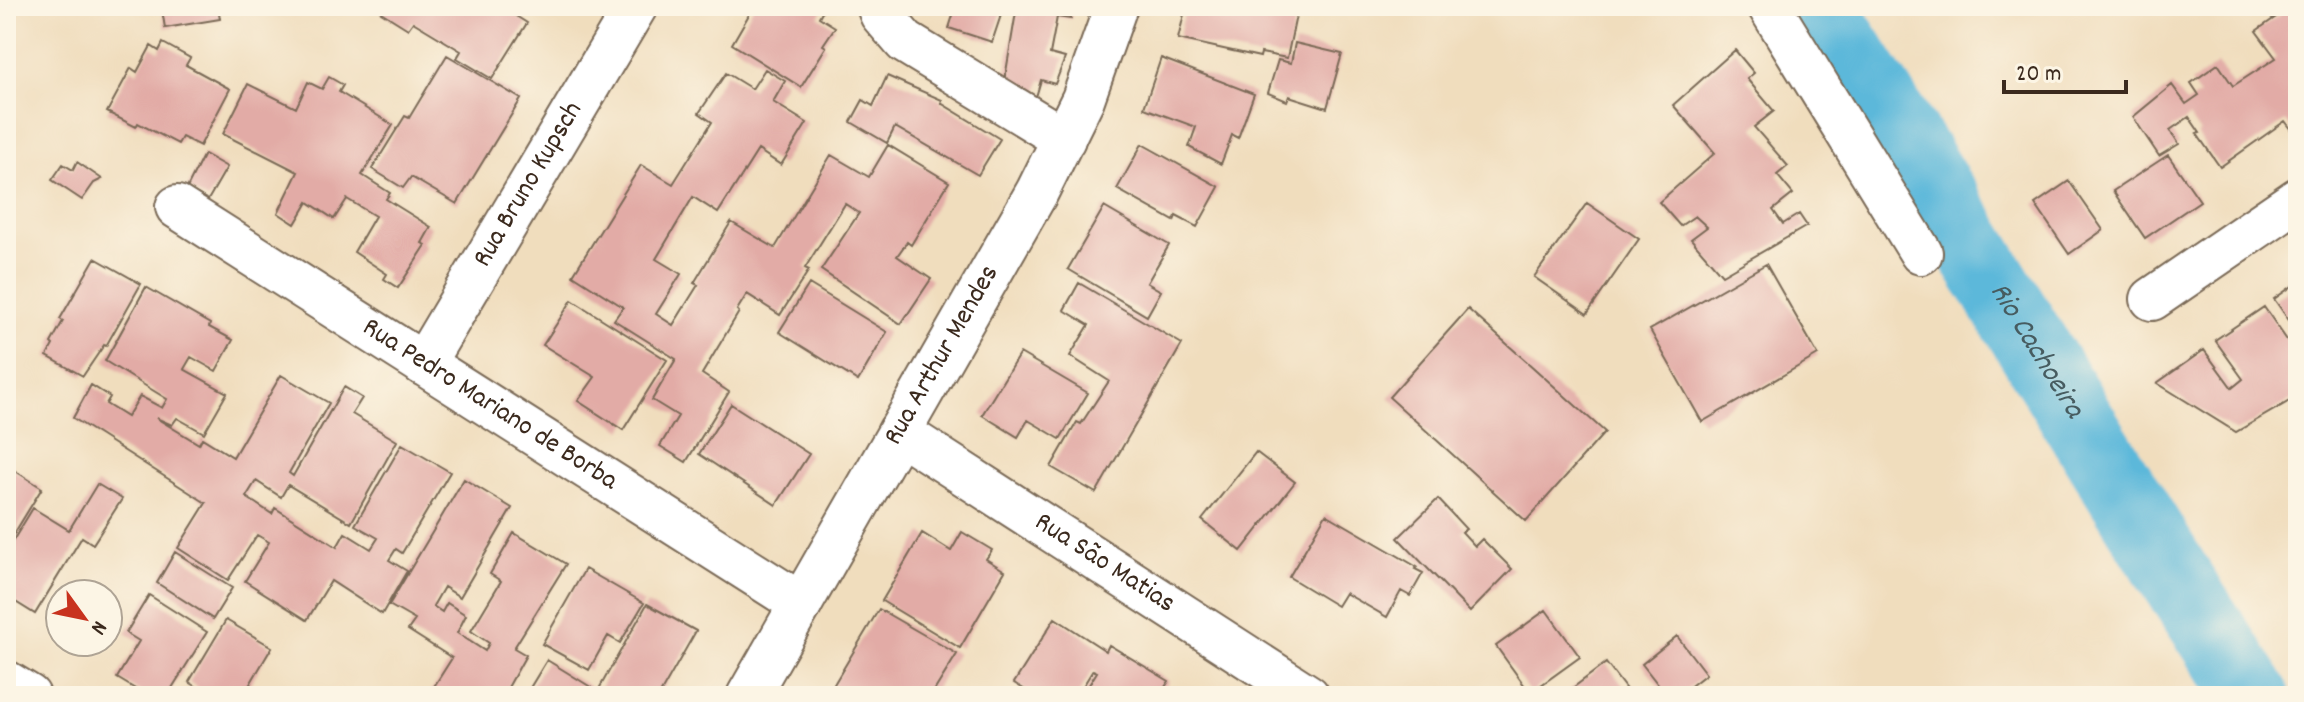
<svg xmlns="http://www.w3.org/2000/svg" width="2304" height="702" viewBox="0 0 2304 702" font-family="Dekko,sans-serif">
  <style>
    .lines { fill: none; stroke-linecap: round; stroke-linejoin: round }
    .river { stroke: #5cb8da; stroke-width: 74 }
    .building { fill: #e2aba6 }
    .minor-casing { stroke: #7a6956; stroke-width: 46 }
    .minor { stroke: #fff; stroke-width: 42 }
    .labels { text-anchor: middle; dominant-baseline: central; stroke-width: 6; stroke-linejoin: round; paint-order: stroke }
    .street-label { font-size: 28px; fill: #3b2a1e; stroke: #fcf5e5 }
    .water-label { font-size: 30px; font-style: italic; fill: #475c60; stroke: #fcf5e5 }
  </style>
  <rect width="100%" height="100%" fill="#fcf5e5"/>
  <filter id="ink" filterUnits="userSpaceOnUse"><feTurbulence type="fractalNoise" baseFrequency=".0125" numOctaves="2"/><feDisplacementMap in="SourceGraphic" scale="16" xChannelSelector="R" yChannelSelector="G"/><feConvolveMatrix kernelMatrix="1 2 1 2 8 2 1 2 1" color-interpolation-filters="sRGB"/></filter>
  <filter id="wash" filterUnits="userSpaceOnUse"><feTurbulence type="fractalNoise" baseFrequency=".006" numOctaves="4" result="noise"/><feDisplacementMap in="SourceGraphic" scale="32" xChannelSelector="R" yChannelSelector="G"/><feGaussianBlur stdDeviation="1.8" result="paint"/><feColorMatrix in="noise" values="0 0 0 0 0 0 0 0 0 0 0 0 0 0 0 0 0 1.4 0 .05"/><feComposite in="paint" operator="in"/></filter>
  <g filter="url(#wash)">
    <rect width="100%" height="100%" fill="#f0ddbd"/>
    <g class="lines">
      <path class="river" id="s1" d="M1818,6L1908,144L2178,582L2253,696"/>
    </g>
    <g id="blocks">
      <path class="building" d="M173,6H218L220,19L165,28L162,10Z
        M385,6H500L527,23L492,79L457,58L461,51L413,22L408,29L381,12Z
        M754,6H825L819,17L835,27L823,45L826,47L801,87L732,44Z
        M956,6H1004L992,42L949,28Z
        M1017,6H1073L1071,19L1057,17L1050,54L1065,58L1055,84L1041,80L1036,97L1004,84Z
        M1186,6H1298L1287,58L1261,53L1260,57L1178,39Z
        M2292,6H2298V126L2292,130L2285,121L2220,167L2197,134L2200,133L2189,117L2170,130L2179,144L2159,156L2133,117L2172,85L2186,104L2199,95L2191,83L2218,64L2233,86L2276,58L2256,31Z
        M163,43L190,58L186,65L230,89L200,146L182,137L178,144L138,123L136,127L107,112L131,68L137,72L151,46L159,51Z
        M1295,43L1342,54L1327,108L1289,96L1287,101L1268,93L1278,60L1291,63Z
        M1735,50L1754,73L1747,79L1774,111L1754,127L1788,166L1777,175L1793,194L1773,210L1783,224L1799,214L1807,226L1722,275L1691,239L1707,227L1695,216L1680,226L1659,202L1715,153L1673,105Z
        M447,55L521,99L457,204L411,177L403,188L372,169L405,116L409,118Z
        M1161,58L1254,94L1238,138L1232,135L1221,164L1189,147L1196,127L1144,108Z
        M765,69L785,81L773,102L807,123L781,165L758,150L718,213L693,197L656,259L681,274L656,314L673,325L698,285L694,283L731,222L775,248L831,155L869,177L888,145L949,182L911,245L907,242L897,256L931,279L901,324L821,270L859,213L845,204L805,268L809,270L780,315L747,294L737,310L739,312L702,374L729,392L686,462L660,446L678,416L652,400L676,359L614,320L623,307L573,275L641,165L673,184L712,122L699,113L726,73L752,89Z
        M887,76L942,100L941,103L1000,139L978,175L895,127L887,143L851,122L863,100L873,106Z
        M329,77L343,85L339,92L393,125L362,175L390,193L386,199L431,227L422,243L426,245L398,288L384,279L387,274L354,252L375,216L347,199L334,219L308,202L295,224L278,213L298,172L223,134L248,84L296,108L308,82L322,89Z
        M1142,144L1219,187L1197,227L1176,216L1174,221L1117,189Z
        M204,154L227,167L208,200L187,188Z
        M2168,155L2200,201L2145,238L2113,191Z
        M77,162L102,179L94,183L82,200L52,180L63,164L73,170Z
        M2069,181L2103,230L2069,254L2035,204Z
        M1587,203L1639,239L1587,314L1534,277Z
        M1104,207L1169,245L1147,283L1161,291L1147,316L1068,269Z
        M95,258L141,284L106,346L104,345L83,376L47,356L53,345L51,343L63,321L60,319Z
        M1766,264L1818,355L1702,422L1650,330Z
        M2298,282V333L2274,299Z
        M1079,283L1182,344L1096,493L1051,467L1077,422L1081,424L1109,381L1070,356L1089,325L1064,310Z
        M809,284L887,332L858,381L779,332Z
        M146,287L210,324L209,327L233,340L216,371L191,357L184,369L227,393L204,433L177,418L172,425L156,418L199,444L202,438L233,457L281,375L329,403L289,473L293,476L344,387L362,398L352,414L397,441L351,523L288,485L281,497L256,481L246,497L272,514L275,508L337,547L345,533L371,549L378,538L355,525L402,444L450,472L402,553L396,549L389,560L407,571L382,614L331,581L307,620L245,581L269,542L257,535L228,580L178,548L206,503L73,418L91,385L110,397L106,404L127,417L140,396L162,408L167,399L105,361Z
        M572,300L667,360L623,430L578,401L595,377L543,345Z
        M2264,307L2298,356V396L2236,432L2157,383L2204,350L2232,388L2243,379L2215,340Z
        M1468,309L1605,432L1526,521L1389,397Z
        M1020,353L1088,393L1060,439L1028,420L1018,437L982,415Z
        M731,404L809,454L776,505L699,454Z
        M1256,452L1295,482L1241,551L1202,520Z
        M6,465L42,488L6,547Z
        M464,479L512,508L460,597L444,587L433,606L442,612L447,603L466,615L457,633L485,651L489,643L471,631L501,581L490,574L514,533L566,564L514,648L526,655L506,691L513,696H428L452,658L408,630L415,620L389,605Z
        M97,484L122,499L93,544L82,537L35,614L6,596V552L33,508L69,530Z
        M1438,499L1466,529L1462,532L1475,546L1482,539L1512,569L1470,612L1398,538Z
        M1326,514L1417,567L1415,569L1423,573L1410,596L1401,591L1387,617L1345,593L1337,606L1289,577Z
        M962,532L992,550L986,559L1005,571L960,648L882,601L922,533L951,551Z
        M175,552L232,588L213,619L157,583Z
        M585,569L644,603L620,643L608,636L589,670L542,644Z
        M149,595L207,632L167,696H147L117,678L139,641L126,633Z
        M647,604L696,631L659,696H595Z
        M879,609L957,654L931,696H827Z
        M1546,610L1580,657L1530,693L1496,646Z
        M1055,618L1106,651L1109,645L1169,681L1159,696H1082L1097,672L1093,670L1077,696H1035L1014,683Z
        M226,620L272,647L243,696H212L189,682Z
        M1677,636L1706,674L1678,696H1667L1642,664Z
        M547,660L594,689L590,696H525Z
        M1606,663L1631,696H1562Z"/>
    </g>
  </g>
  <g filter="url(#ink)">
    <use href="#blocks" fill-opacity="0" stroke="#7a6956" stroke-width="2"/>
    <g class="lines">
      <g class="minor-casing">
        <g id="minor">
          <path d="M878,6L881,14L905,42L1064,139"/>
          <path d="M1769,6L1921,253"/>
          <path id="s2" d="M177,207L801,604"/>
          <path d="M2152,299L2298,199"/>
          <path id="s3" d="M423,364L636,6"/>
          <path id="s4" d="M899,432L1308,696"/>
          <path d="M6,682L29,696"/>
          <path id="s5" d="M748,696L1037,192L1083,99L1116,6"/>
        </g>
      </g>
      <use href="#minor" class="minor"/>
    </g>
  </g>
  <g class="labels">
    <g class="street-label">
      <text stroke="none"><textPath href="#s3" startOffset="208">Rua Bruno Kupsch</textPath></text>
      <text stroke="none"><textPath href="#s5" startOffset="392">Rua Arthur Mendes</textPath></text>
      <text stroke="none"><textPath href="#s2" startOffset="370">Rua Pedro Mariano de Borba</textPath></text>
      <text stroke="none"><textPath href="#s4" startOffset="244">Rua São Matias</textPath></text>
    </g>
    <g class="water-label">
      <text stroke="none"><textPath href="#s1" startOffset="408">Rio Cachoeira</textPath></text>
    </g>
  </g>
  <rect width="2304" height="702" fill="none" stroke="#fcf5e5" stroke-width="32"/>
  <g transform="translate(84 618) rotate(123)"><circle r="38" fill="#fcf5e5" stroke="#afa495" stroke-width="2"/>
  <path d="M0-6L14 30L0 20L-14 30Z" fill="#c8321e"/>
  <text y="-12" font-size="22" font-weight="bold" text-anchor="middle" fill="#3b2a1e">N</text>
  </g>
  <path d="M2004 80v12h122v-12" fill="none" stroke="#3b2a1e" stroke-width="4"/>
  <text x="2016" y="80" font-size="24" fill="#3b2a1e" stroke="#fcf5e5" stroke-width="6" paint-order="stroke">20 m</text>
</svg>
